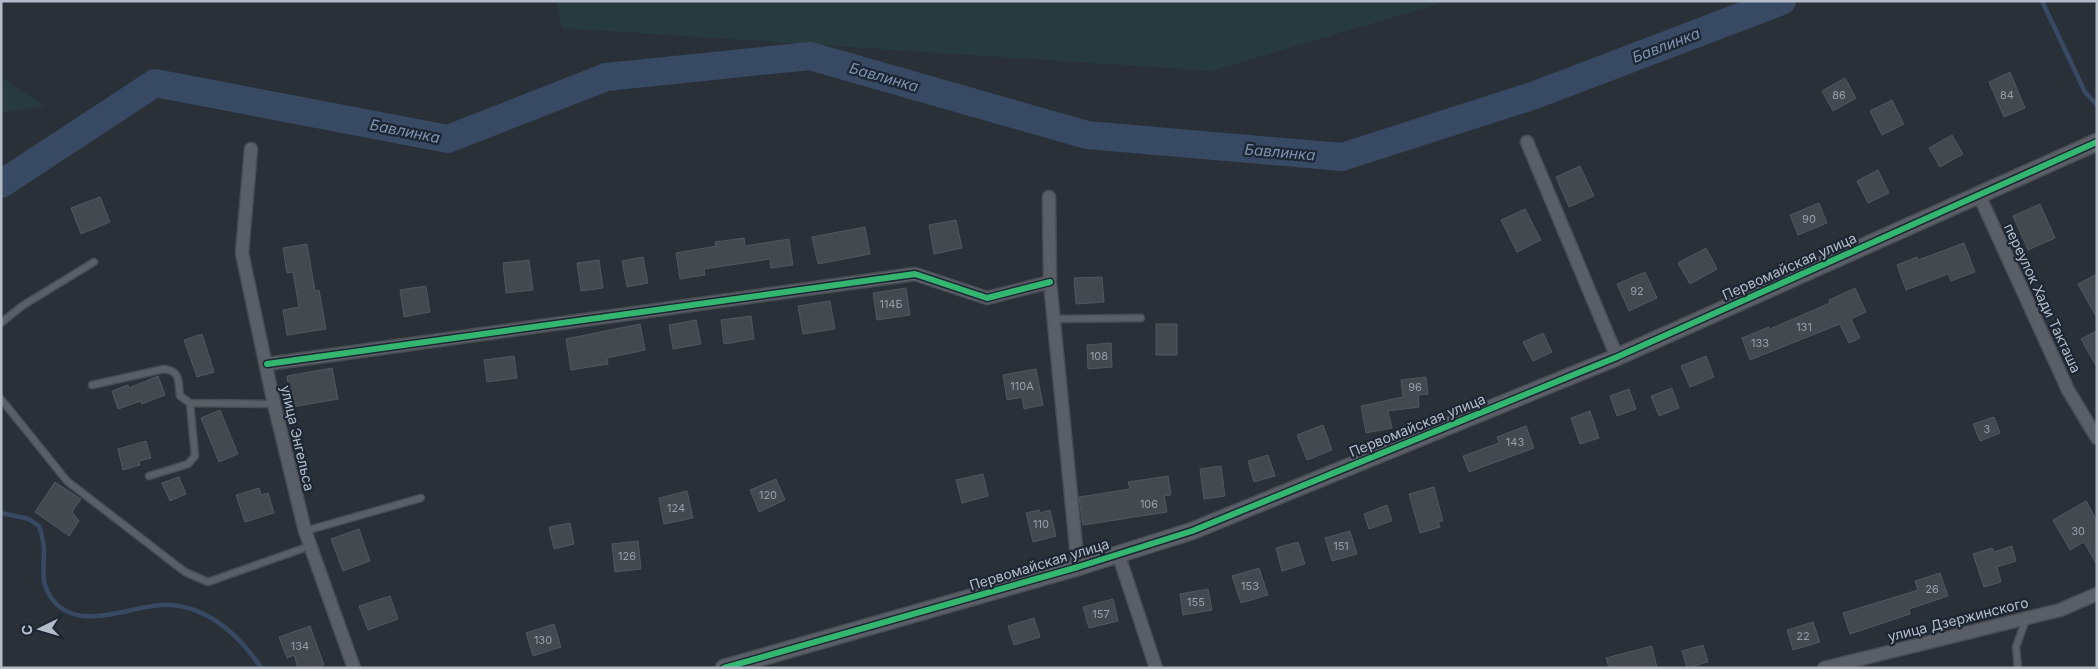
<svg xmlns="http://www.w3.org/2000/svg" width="2098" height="669" viewBox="0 0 2098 669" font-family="Inter,sans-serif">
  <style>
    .green { fill: #273a3e }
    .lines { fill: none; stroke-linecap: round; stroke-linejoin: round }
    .stream { stroke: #384963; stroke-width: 4.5 }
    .river { stroke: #384963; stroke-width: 28 }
    .building { fill: #444950; stroke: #52575f }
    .service-casing { stroke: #484c53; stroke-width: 9 }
    .minor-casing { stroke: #484c53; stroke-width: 15 }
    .tertiary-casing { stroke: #484c53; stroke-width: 19 }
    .service { stroke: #5a5e66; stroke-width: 6 }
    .minor { stroke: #5a5e66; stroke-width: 12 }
    .tertiary { stroke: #5a5e66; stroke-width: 16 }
    .cycleway-casing { stroke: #1d2633; stroke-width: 9 }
    .cycleway { stroke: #33b770; stroke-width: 6 }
    .labels { text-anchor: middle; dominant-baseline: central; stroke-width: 4.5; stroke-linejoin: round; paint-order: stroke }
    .number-label { font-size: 11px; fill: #989fab }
    .street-label { font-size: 14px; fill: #b4bcc9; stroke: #1d2633 }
    .water-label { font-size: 15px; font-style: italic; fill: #7c92b1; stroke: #1d2633 }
  </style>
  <rect width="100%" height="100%" fill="#2a3038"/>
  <path class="green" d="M556,1H1448L1212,71L562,28Z
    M1,77L45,106L1,113Z"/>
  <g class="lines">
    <path class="stream" d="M2042,1L2085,92L2097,105
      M1,513L29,519L39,526C42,535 44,543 44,552C44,570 40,583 52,599C81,636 134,602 171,605C210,608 241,637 261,668"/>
    <path class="river" d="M1,184L155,83L448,139L606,77L810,56L1087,135L1342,157L1535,95L1782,1"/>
  </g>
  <path class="building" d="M2010,72L2025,108L2004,117L1989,82Z
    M1845,78L1856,98L1833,111L1822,91Z
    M1892,100L1904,124L1882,135L1870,111Z
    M1952,135L1963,154L1940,167L1929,148Z
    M1580,166L1594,196L1569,207L1556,177Z
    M1878,170L1889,193L1868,203L1857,181Z
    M100,197L110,222L81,234L71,208Z
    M1819,203L1827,223L1798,235L1790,215Z
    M2040,204L2055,238L2028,250L2013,216Z
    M1525,209L1541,240L1517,252L1501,220Z
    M956,220L962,248L934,254L929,225Z
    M865,227L870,254L818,264L812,237Z
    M744,238L745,246L789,239L793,265L771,268L770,259L704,269L705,275L680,279L676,253L716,246L715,242Z
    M1964,243L1975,272L1951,281L1948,274L1906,290L1897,265L1917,257L1918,260Z
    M307,244L315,291L319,290L326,329L287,335L283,310L299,307L293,272L287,273L283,248Z
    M1706,248L1717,269L1690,284L1678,263Z
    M643,257L648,283L627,287L622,261Z
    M529,260L533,290L506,293L503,263Z
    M599,260L603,288L581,291L577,263Z
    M1645,272L1657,298L1629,311L1617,284Z
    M2097,274V318L2078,284Z
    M1102,277L1104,302L1076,304L1074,278Z
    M426,286L430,312L404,317L400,290Z
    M906,288L910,315L877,320L873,293Z
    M1855,288L1866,312L1851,319L1860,338L1849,343L1840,324L1750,360L1742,338L1769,327L1770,329L1830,303L1829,300Z
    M830,301L835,329L803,334L798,306Z
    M751,316L754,339L724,344L721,320Z
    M696,320L701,344L673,349L669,325Z
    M640,324L645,350L607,358L608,364L571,370L566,339Z
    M1156,324H1177V355H1156Z
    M2097,331V367L2081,339Z
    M1543,333L1552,352L1533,361L1523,342Z
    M202,334L214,372L197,377L184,340Z
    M1111,343L1112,367L1088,369L1087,345Z
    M514,356L517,378L487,382L484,360Z
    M1706,356L1714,377L1690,387L1681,366Z
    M332,368L338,399L292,407L287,376Z
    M1036,369L1043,405L1024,409L1022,397L1007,400L1003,375Z
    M158,376L165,395L142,404L141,401L118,409L112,391L128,385L129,388Z
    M1426,377L1428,394L1418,395L1419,407L1388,411L1392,428L1366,433L1361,406L1403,397L1401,380Z
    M1672,388L1679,408L1659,416L1651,396Z
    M1629,389L1636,409L1617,416L1610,396Z
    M220,410L238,454L219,462L201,418Z
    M1590,411L1599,438L1580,444L1571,418Z
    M1994,417L2000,433L1980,441L1973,424Z
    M1323,425L1332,450L1307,460L1297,435Z
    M1526,426L1534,448L1469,472L1463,456L1499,443L1497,437Z
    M146,441L151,458L139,461L140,465L123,470L118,449Z
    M1268,455L1275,476L1254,482L1248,461Z
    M1221,466L1225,496L1204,499L1200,469Z
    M983,474L988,496L962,503L956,480Z
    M1168,476L1171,495L1164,496L1167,512L1083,525L1079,497L1130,489L1128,482Z
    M179,477L186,494L170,501L162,483Z
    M776,479L785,500L759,512L750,490Z
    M55,482L81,499L72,512L79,521L69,536L35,512Z
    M1434,487L1443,521L1438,522L1440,527L1420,533L1409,494Z
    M259,488L261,495L268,493L274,513L245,522L236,495Z
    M687,491L693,518L664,524L659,498Z
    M2086,501L2097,521V565L2084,542L2070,550L2053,520Z
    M1387,505L1392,521L1369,529L1364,514Z
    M1039,510L1040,513L1050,510L1056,536L1033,542L1026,513Z
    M570,523L574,544L554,549L549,527Z
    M359,529L370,561L343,571L331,539Z
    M1350,531L1357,554L1332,561L1325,538Z
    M638,541L641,569L615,572L612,544Z
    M1298,542L1305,564L1282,571L1276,548Z
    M2012,546L2016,561L1997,567L2001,582L1984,587L1973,554L1992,548L1994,552Z
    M1259,568L1268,595L1241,603L1232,576Z
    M1940,573L1948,596L1909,609L1910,614L1850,634L1843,613L1918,590L1915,581Z
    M1208,589L1212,610L1183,615L1180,594Z
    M390,596L398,619L368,630L359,606Z
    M1113,599L1118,621L1089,628L1083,607Z
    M1034,618L1040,637L1014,645L1008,626Z
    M1813,622L1820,642L1793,650L1787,630Z
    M554,624L561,647L533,656L526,633Z
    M310,626L324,665L317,668H298L294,655L287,658L279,637Z
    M1703,645L1708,662L1687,668L1682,651Z
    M1652,646L1657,668H1609L1606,658Z"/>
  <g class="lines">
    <g class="service-casing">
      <path id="service" d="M1053,319L1141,318
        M1,323L22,306L94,262
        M92,385L164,369C181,371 178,381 180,396L190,403L274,404
        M1,399L67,481L185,572L208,582L310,546
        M149,476L188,464L195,456L190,403
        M305,531L421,498
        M2018,668L2016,647L2026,619"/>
    </g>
    <g class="minor-casing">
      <path id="minor" d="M1527,142L1617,357
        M251,149L242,253L274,404L305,531L354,668
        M1979,195L2068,390L2097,438
        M1049,197L1050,282L1078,567
        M267,364L915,274L987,298L1050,282
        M1118,553L1156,668
        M1824,668L2060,610L2097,594"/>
    </g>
    <g class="tertiary-casing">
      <path id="tertiary" d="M724,668L1078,567L1192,531L1617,357L2097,142"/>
    </g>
    <use href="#service" class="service"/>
    <use href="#minor" class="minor"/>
    <use href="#tertiary" class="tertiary"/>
    <g class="cycleway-casing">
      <path id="cycleway" d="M267,364L915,274L987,298L1050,282
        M724,668L1078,567L1192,531L1617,357L2097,142"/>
    </g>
    <use href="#cycleway" class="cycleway"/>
  </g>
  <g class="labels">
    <g class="number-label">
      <text x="1839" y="95">86</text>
      <text x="2007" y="95">84</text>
      <text x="1809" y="219">90</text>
      <text x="1637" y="291">92</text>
      <text x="891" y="304">114Б</text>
      <text x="1804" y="327">131</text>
      <text x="1760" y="343">133</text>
      <text x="1099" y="356">108</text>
      <text x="1022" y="386">110А</text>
      <text x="1415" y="387">96</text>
      <text x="1987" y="429">3</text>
      <text x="1515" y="442">143</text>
      <text x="768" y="495">120</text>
      <text x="1149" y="504">106</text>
      <text x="676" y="508">124</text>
      <text x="1041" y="524">110</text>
      <text x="2078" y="531">30</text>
      <text x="1341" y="546">151</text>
      <text x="627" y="556">126</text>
      <text x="1250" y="586">153</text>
      <text x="1932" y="589">26</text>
      <text x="1196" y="602">155</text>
      <text x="1101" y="614">157</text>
      <text x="1803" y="636">22</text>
      <text x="543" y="640">130</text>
      <text x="300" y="646">134</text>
    </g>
    <g class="street-label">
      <text transform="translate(1789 266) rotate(-24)">Первомайская улица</text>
      <text transform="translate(2043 298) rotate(65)">переулок Хади Такташа</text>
      <text transform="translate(1417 425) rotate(-22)">Первомайская улица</text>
      <text transform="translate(298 438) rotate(77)">улица Энгельса</text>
      <text transform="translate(1039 564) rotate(-17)">Первомайская улица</text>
      <text transform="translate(1958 619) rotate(-14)">улица Дзержинского</text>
    </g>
    <g class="water-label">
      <text transform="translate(1666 45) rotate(-21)">Бавлинка</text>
      <text transform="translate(884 77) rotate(16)">Бавлинка</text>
      <text transform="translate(405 131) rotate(11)">Бавлинка</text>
      <text transform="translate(1280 152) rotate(5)">Бавлинка</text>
    </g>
  </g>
  <rect width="2098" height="669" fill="none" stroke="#b4bcc9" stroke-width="5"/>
  <g transform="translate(40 629) rotate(265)" stroke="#1d2633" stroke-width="4" paint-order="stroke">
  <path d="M0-4L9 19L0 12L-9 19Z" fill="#b4bcc9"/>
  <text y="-8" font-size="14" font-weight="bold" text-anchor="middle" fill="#b4bcc9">С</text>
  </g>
</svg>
